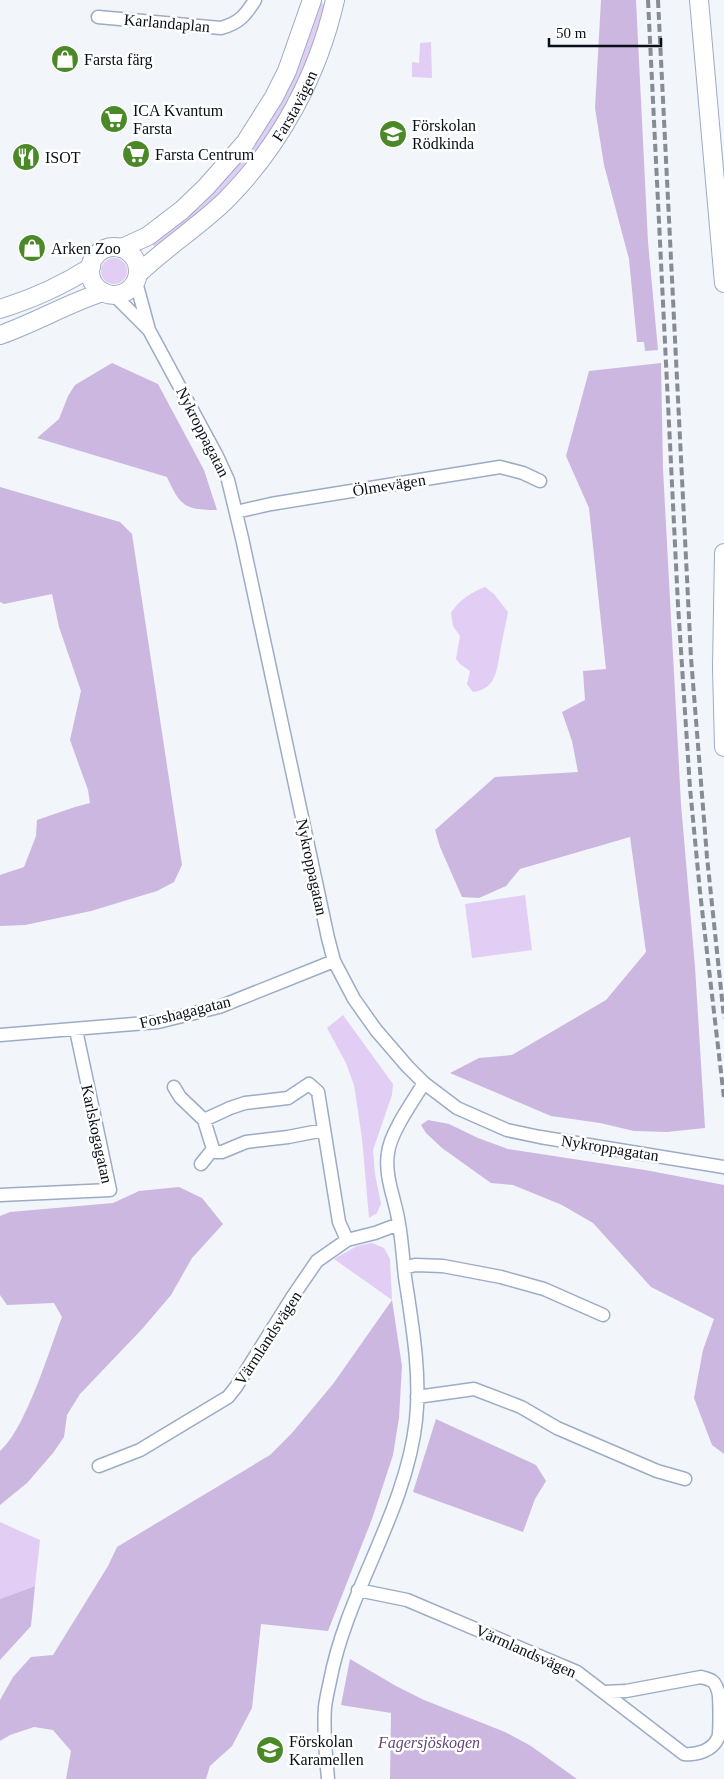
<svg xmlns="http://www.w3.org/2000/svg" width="724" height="1779" viewBox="0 0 724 1779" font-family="'Times New Roman',serif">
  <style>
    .green { fill: #e2cdf5 }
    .forest { fill: #ccb7e0 }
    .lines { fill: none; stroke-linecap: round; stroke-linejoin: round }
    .street-casing { stroke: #9cacc5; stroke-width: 15 }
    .secondary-casing { stroke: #9cacc5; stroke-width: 20 }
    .street { stroke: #fff; stroke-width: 12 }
    .secondary { stroke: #fff; stroke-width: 18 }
    .rail { stroke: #878b92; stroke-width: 4; stroke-dasharray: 8 4; stroke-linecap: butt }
    .labels { text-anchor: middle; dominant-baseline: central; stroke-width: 5; stroke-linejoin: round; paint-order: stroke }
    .street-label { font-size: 16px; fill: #090f17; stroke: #fff }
    .poi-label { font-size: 16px; fill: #090f17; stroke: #fff; text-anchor: start }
    .park-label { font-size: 16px; font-style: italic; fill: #64467c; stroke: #fff }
  </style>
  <rect width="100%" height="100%" fill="#f2f5fa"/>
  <path class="green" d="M320,2L326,6C311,49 297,95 271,132C240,178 199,214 156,248L150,242L288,84L311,29L317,4Z
    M431,42L432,78L412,77V62L419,63L420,43Z
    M101 271a13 13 0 1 1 26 0a13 13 0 1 1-26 0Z
    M485,587L494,594L508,612C506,624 503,635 501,647C497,666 498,689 473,692L467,684L470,671L460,664L456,659L460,636L453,626L451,613C459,600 470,593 485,587Z
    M525,895L532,950L472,958L465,904Z
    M343,1015L393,1084L392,1095L373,1150L375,1174L381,1204L377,1213L369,1218L362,1138L354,1085L346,1063L327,1028Z
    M372,1243L384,1248L390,1259L392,1300L334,1259L357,1246Z
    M0,1522L40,1540L35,1586L0,1599Z"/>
  <path class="forest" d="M601,0H636L648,242L658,350L645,351L644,342H637L629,259L604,165L595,108Z
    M112,363L158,384L204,470L217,510C185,510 180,506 167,477L37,438L59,419L68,396L75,385Z
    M661,363L663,469L681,804L695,967L705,1128L667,1132L634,1131L600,1123L551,1116L450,1073L479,1058L512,1055L606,1000L646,952L630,837L520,869L506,886L479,898L462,897L440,847L435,830L495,777L578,772L572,741L562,712L585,700L583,671L606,669L589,508L566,456L589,371Z
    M0,487L120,522L132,534L182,865L174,882L157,891L91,911L25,925L0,926V875L24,867L36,836L37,820L75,807L90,803L88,790L70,740L81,691L59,627L52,594L4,604L0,602Z
    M428,1120L449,1124L478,1138L508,1149L645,1170L724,1185V1454L712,1445L694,1398L703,1350L714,1319L651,1287L593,1223L562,1205L513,1185L491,1183L442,1148L426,1133L421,1125Z
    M179,1187L202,1198L223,1224L192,1258L171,1295L143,1328L80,1394L67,1415L64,1437L53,1453L27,1483L0,1505V1451C26,1428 49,1351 62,1317L54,1303L7,1305L0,1295V1216L10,1212L113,1203L139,1191Z
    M392,1300L402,1366L399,1418L393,1455L372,1519L328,1631L261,1624L252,1708L232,1746L210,1766L206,1779H66L71,1751L53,1730L34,1727L10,1735L0,1741V1700L13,1677L31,1657L53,1655L108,1566L117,1547L270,1455L292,1433L333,1384Z
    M436,1419L536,1465L546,1481L535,1499L523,1532L413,1492Z
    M35,1586L31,1626L0,1660V1599Z
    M350,1659L396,1686L424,1700L505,1732L531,1746L577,1779H390L391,1713L341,1705Z"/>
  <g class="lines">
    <g class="street-casing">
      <path id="street" d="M98,17L221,28C239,23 245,16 255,0
        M136,282L149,330L217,456L228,480L242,538L328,938L334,961L354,999L376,1030L407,1066L424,1083L457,1108L507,1130L540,1137L724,1167
        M114,295L149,330
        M236,512L271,504L500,467L523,473L540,481
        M0,1035L158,1022L219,1007L334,961
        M174,1087L180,1097L204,1120
        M324,1130L288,1137L246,1142L222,1152H216L213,1149L204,1120L230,1108L245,1103L288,1098L309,1084L318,1092L339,1222L347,1240
        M201,1164L213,1149
        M0,1195L110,1190L76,1030
        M404,1268L415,1265L443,1266L501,1277L544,1289L603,1315
        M417,1397L474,1389L521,1407L557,1428L657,1471L685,1479
        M99,1466L140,1450L228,1397L236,1387L293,1296L317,1261L347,1240L375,1233L399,1224
        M358,1590L407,1600L577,1672L684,1754C697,1755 712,1751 718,1738C720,1733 720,1697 718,1691C717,1688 715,1682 712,1681C709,1679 704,1678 701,1677L626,1691L604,1692
        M328,1779C326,1755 323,1731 325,1707C326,1699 328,1690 330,1681C347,1591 406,1512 416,1420C421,1373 412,1323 405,1277C403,1259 402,1241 399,1224C396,1201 384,1177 388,1153C390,1133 413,1101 424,1083"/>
    </g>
    <g class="secondary-casing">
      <g id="secondary">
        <path d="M699,0L724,283"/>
        <circle cx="114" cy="271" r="24"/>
        <path d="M122,248L148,236L182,210L206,187L245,143L274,97L287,71L312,0"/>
        <path id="s1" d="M138,274C165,248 198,227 225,201C280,146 318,75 335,0"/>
        <path d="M0,309C32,299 62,286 91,267"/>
        <path d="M0,335C35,323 68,303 103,292"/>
        <path d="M724,553L722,667L724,747"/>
      </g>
    </g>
    <use href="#street" class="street"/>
    <use href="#secondary" class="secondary"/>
    <path class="rail" d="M648,0L678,605L690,788L700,892L724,1098
      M658,0L691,658L707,857L724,1018"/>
  </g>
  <defs>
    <g id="shop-disc" transform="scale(1.4375)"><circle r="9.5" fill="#4b8928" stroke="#fff"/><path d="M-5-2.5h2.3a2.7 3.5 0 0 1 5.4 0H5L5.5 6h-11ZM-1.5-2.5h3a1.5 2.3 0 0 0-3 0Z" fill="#fff"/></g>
    <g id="supermarket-disc" transform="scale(1.4375)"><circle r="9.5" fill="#4b8928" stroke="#fff"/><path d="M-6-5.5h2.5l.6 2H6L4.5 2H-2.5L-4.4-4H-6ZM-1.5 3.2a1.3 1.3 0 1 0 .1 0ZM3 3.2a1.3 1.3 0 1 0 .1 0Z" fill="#fff"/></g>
    <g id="school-disc" transform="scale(1.4375)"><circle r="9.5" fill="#4b8928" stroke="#fff"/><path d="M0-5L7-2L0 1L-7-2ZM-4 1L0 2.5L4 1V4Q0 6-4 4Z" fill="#fff"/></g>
    <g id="restaurant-disc" transform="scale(1.4375)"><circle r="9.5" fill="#4b8928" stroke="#fff"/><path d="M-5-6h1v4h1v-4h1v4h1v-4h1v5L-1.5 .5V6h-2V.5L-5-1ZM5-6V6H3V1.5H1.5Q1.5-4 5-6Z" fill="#fff"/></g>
  </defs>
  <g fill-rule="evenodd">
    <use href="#shop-disc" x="65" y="59"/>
    <use href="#supermarket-disc" x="114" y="119"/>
    <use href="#school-disc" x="393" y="134"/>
    <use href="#supermarket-disc" x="136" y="154"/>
    <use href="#restaurant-disc" x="26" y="157"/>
    <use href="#shop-disc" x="32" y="248"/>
    <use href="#school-disc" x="270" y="1750"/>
  </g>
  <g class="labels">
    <g class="street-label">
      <text transform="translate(167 23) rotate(5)">Karlandaplan</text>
      <text stroke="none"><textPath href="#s1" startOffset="232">Farstavägen</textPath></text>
      <text transform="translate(203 432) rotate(63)">Nykroppagatan</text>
      <text transform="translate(389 485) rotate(-9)">Ölmevägen</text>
      <text transform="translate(312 867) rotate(78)">Nykroppagatan</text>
      <text transform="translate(185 1012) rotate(-14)">Forshagagatan</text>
      <text transform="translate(97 1134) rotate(78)">Karlskogagatan</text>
      <text transform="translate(610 1148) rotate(9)">Nykroppagatan</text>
      <text transform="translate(268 1338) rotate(-57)">Värmlandsvägen</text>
      <text transform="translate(526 1651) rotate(24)">Värmlandsvägen</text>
    </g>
    <g class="poi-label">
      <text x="84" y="59">Farsta färg</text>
      <text x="133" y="110">ICA Kvantum<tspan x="133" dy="18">Farsta</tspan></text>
      <text x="412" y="125">Förskolan<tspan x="412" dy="18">Rödkinda</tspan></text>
      <text x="155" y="154">Farsta Centrum</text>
      <text x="45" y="157">ISOT</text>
      <text x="51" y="248">Arken Zoo</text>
      <text x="289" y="1741">Förskolan<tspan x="289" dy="18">Karamellen</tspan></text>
    </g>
    <g class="park-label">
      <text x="429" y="1742">Fagersjöskogen</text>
    </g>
  </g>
  <path d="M549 38v8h112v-8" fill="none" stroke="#090f17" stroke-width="2.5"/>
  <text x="556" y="38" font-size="15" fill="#090f17" stroke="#ffffff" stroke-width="4" paint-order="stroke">50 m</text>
</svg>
